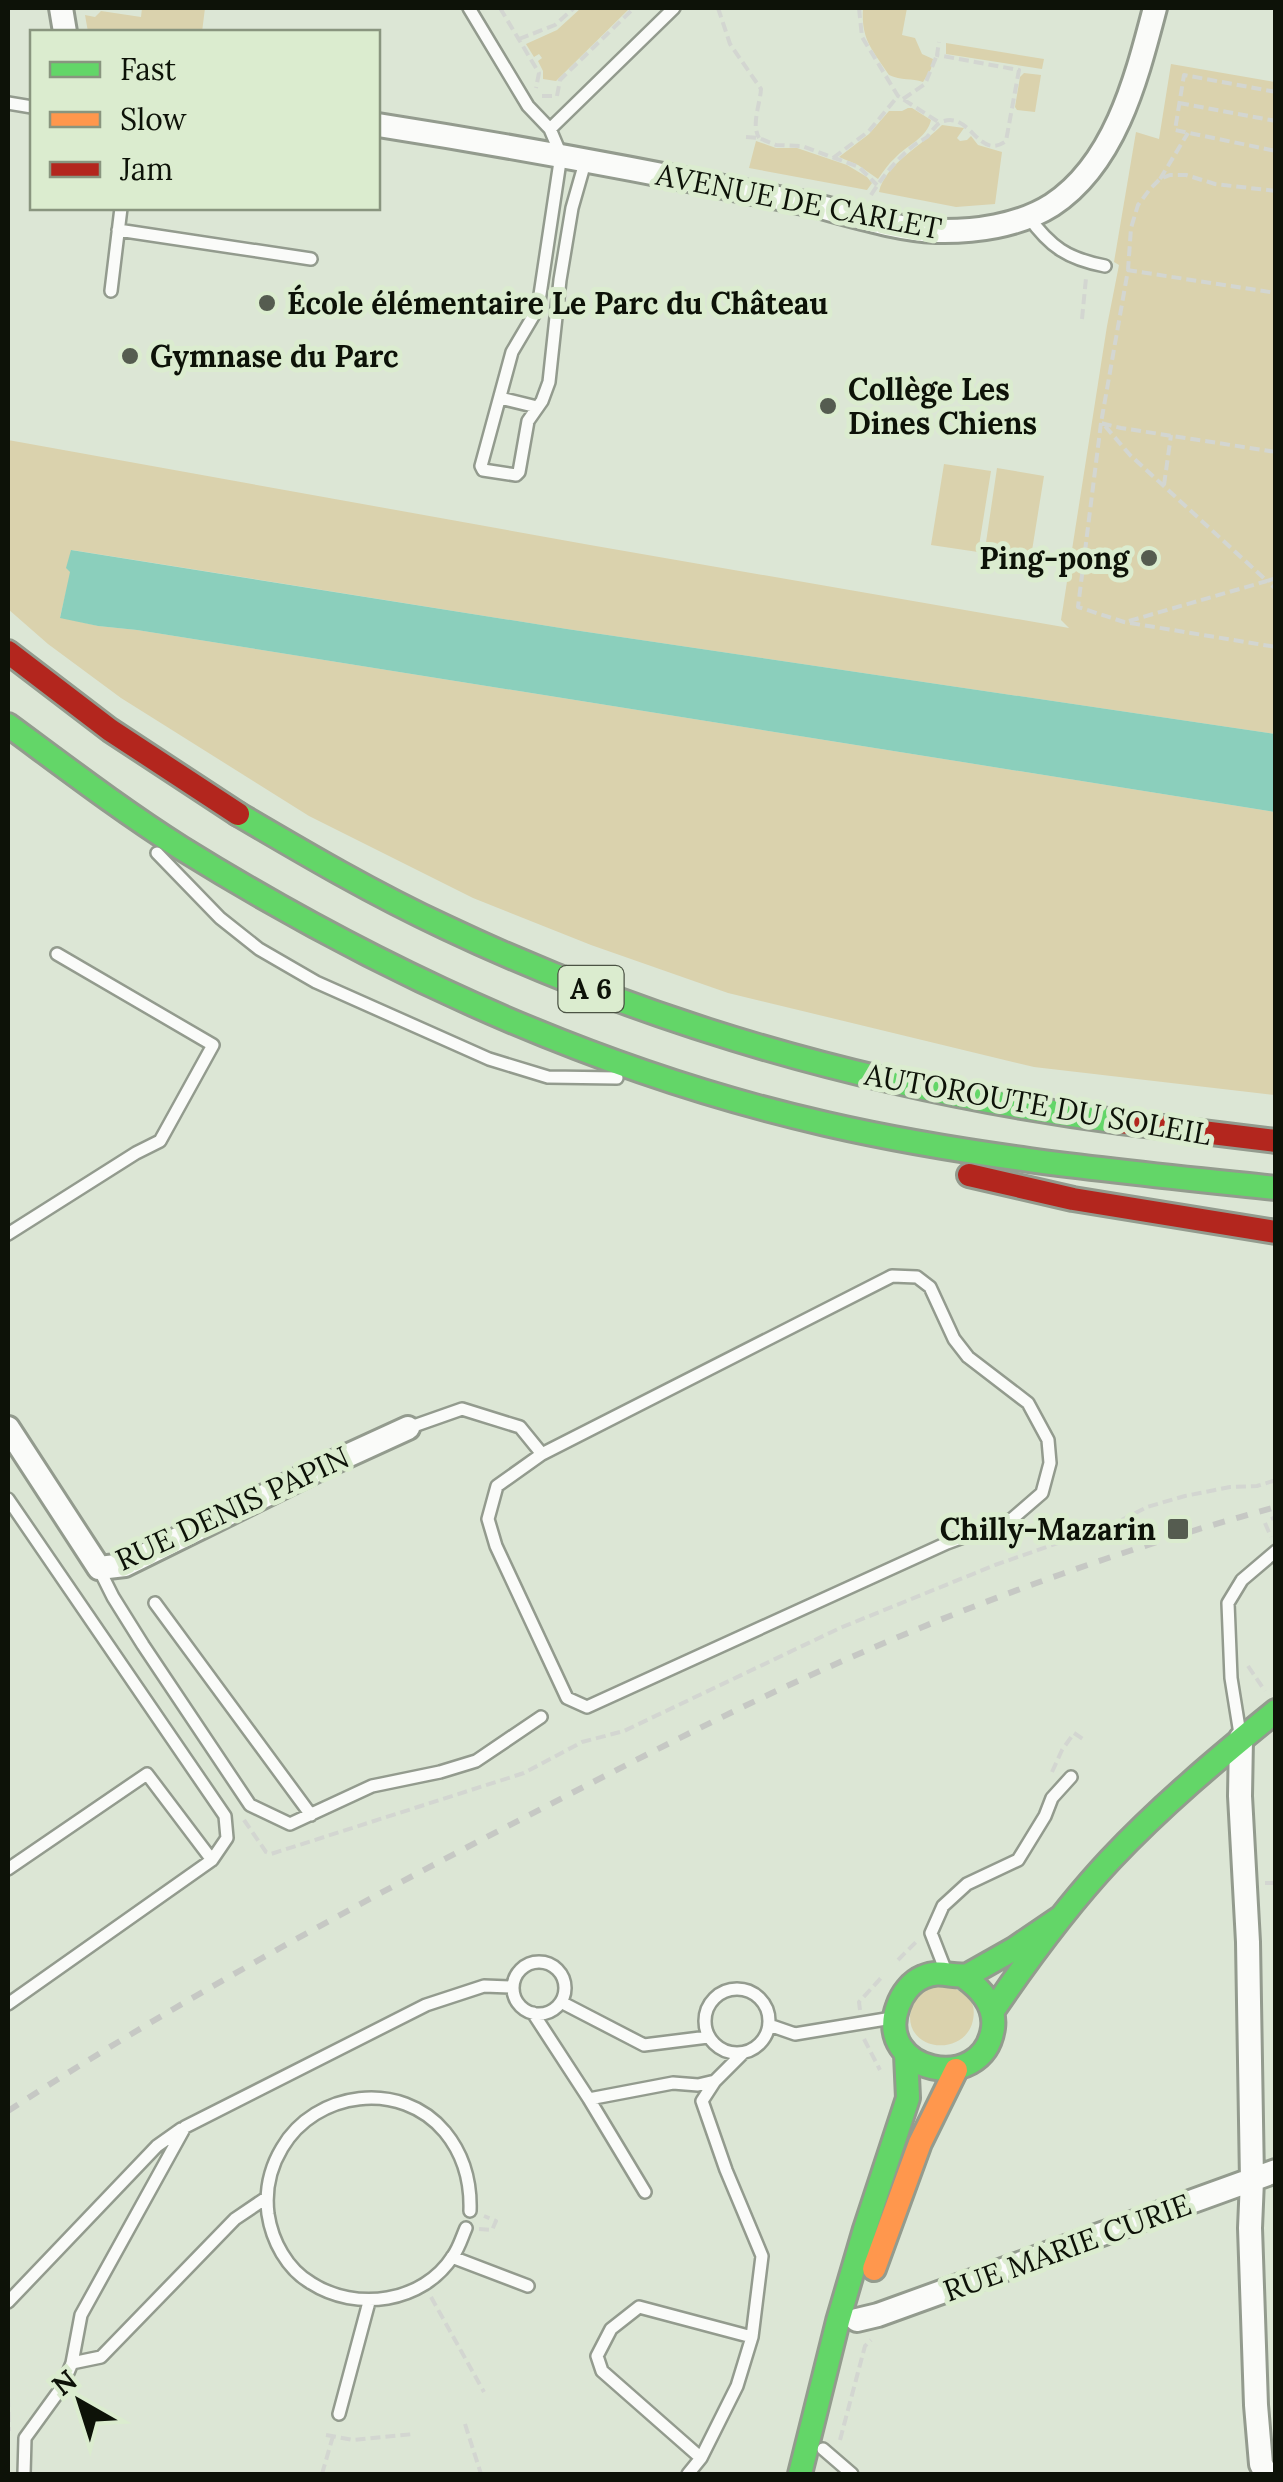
<svg xmlns="http://www.w3.org/2000/svg" width="1283" height="2482" viewBox="0 0 1283 2482" font-family="Lora,serif">
  <style>
    .green { fill: #dad2ad }
    .water { fill: #8bcfbc }
    .lines { fill: none; stroke-linecap: round; stroke-linejoin: round }
    .lane-casing { stroke: #939b8e; stroke-width: 16 }
    .street-casing { stroke: #939b8e; stroke-width: 28 }
    .fast-casing { stroke: #939b8e; stroke-width: 28 }
    .slow-casing { stroke: #939b8e; stroke-width: 28 }
    .jam-casing { stroke: #939b8e; stroke-width: 28 }
    .path { stroke: #d3d6d1; stroke-width: 4; stroke-dasharray: 10 5; stroke-linecap: butt }
    .lane { stroke: #fafbf9; stroke-width: 11 }
    .street { stroke: #fafbf9; stroke-width: 22 }
    .fast { stroke: #63d668; stroke-width: 22 }
    .slow { stroke: #ff974d; stroke-width: 22 }
    .jam { stroke: #b3261e; stroke-width: 22 }
    .rail { stroke: #c6c8c4; stroke-width: 6; stroke-dasharray: 12 12; stroke-linecap: butt }
    .poi-dot { fill: #555c50; stroke: #dbeccf; stroke-width: 4 }
    .labels { text-anchor: middle; dominant-baseline: central; stroke-width: 10; stroke-linejoin: round; paint-order: stroke }
    .shield { fill: #dbeccf; stroke: #4b5344; stroke-width: 2.5 }
    .shield-label { font-size: 28px; font-weight: bold; fill: #0d1208 }
    .street-label { font-size: 30px; fill: #0d1208; stroke: #dbeccf }
    .poi-label { font-size: 30px; font-weight: bold; fill: #0d1208; stroke: #dbeccf; text-anchor: start }
  </style>
  <rect width="100%" height="100%" fill="#dce6d5"/>
  <path class="green" d="M142,8H205L202,32H88L85,15L95,17L101,11L141,17Z
    M581,8H630L556,81L543,79V71L538,61L542,58L539,54L534,57L526,44L557,30Z
    M863,8H907L902,35L915,38L922,54L933,59L931,69L923,82C912,78 901,81 889,75C872,49 861,40 863,8Z
    M946,43L1044,59L1042,69L946,54Z
    M1171,64L1275,82V734L567,629L72,550L71,572L60,617L98,626L137,630L1275,812V1095L1034,1067L728,993L591,945L473,898L309,816L121,698L48,644L8,609V440L590,545L1069,628L1061,620L1107,326L1119,265L1114,262L1136,132L1159,139Z
    M1024,73L1041,75L1035,112L1017,110L1015,107L1020,77Z
    M908,108H912L931,120C927,138 907,145 895,158C888,164 883,172 878,179L858,165L839,157L869,134L889,111H902Z
    M942,125L964,128L957,138L960,141L967,140L971,136L978,145L1002,152L995,204L956,207L879,192C885,164 923,145 942,125Z
    M756,141L776,148H797L847,165L867,177L872,183L867,190L749,168Z
    M944,464L991,471L978,552L931,545Z
    M997,468L1044,476L1030,563L984,556Z
    M945,1983C953,1988 966,1993 971,2001C975,2008 974,2017 972,2024C961,2056 909,2051 910,2016C911,2008 915,2000 918,1993Z"/>
  <path class="water" d="M71,550L567,629L1275,734V812L137,630L98,626L60,618L70,572L66,568Z"/>
  <g class="lines">
    <g class="lane-casing">
      <path id="lane" d="M469,8L528,106L550,129L561,155L538,308L512,352L481,466L483,470L516,475L519,472L528,421L542,401L549,382L560,280L572,208L586,159
        M8,103L32,107
        M550,129L674,8
        M1028,216C1050,247 1068,259 1105,266
        M118,230L311,259
        M111,291L121,208
        M500,398L537,407
        M157,853L220,918L259,949L316,982L489,1059L548,1077L617,1078
        M8,1234L136,1153L160,1141L213,1045L57,954
        M892,1276L917,1277L930,1287L954,1339L968,1357L1028,1403L1048,1440L1050,1463L1042,1493L1012,1519L947,1543L587,1707L567,1698L496,1546L488,1519L497,1486L542,1454Z
        M408,1428L462,1409L520,1427L542,1454
        M8,1499L225,1816L227,1838L212,1860L8,2004
        M99,1569L113,1597L143,1645L250,1805L290,1824L372,1786L440,1772L476,1761L541,1717
        M155,1603L311,1815
        M1240,1734L1231,1678L1228,1603L1242,1580L1276,1551
        M8,1869L147,1774L212,1860
        M513 1988a26 26 0 1 1 52 0a26 26 0 1 1-52 0Z
        M945,1969L931,1933L943,1906L967,1884L1018,1860L1045,1816L1052,1798L1071,1777
        M705 2021a32 32 0 1 1 64 0a32 32 0 1 1-64 0Z
        M561,2002L644,2045L708,2037
        M533,2013L589,2099
        M769,2025L795,2034L892,2018
        M645,2192L589,2099L673,2083L698,2085L715,2081
        M466,2228C462,2237 459,2248 453,2256C423,2303 356,2312 311,2283C287,2269 272,2241 268,2214C265,2190 270,2168 282,2148C315,2091 401,2079 445,2132C463,2154 471,2182 470,2211
        M452,2257L528,2286
        M8,2302L157,2146L181,2129
        M72,2363L101,2357L235,2219L266,2198
        M339,2414L369,2302
        M823,2449L852,2474
        M701,2458L602,2371L597,2356L611,2329L639,2307L752,2337
        M24,2474L25,2438L62,2387L72,2363L81,2315L185,2127L426,2005L484,1986L512,1987
        M688,2474L701,2458L737,2386L752,2337L762,2256L726,2170L702,2101L715,2081L743,2053"/>
    </g>
    <g class="street-casing">
      <path id="street" d="M61,8L65,32
        M378,125C505,145 631,168 758,194C777,198 797,201 817,206C856,216 896,229 936,231C974,232 1019,226 1052,205C1116,163 1137,76 1155,8
        M8,1428L99,1568L125,1565L325,1466L408,1428
        M1241,1738L1240,1796L1248,1942L1252,2180L1250,2228L1256,2405L1261,2464L1266,2474
        M857,2320L878,2315L1276,2171"/>
    </g>
    <g class="fast-casing">
      <path id="fast" d="M8,725C65,767 121,810 181,848C379,971 598,1072 826,1124C974,1158 1125,1172 1276,1188
        M238,814C306,854 374,894 445,927C660,1029 885,1091 1121,1122
        M964,1977C981,1989 996,2005 993,2028C983,2096 873,2072 898,2006C902,1994 911,1982 923,1977C941,1969 952,1978 968,1975L1014,1949L1061,1917
        M992,2012C1028,1959 1066,1907 1110,1860C1161,1806 1218,1758 1276,1711
        M800,2474L838,2321L865,2229L908,2098L906,2054"/>
    </g>
    <g class="slow-casing">
      <path id="slow" d="M874,2269L920,2143L956,2070"/>
    </g>
    <g class="jam-casing">
      <path id="jam" d="M8,652L110,730L238,814
        M1121,1122L1276,1141
        M969,1175L1073,1199L1276,1232"/>
    </g>
    <path class="path" d="M500,8L539,73L536,88
      M718,8L730,44L761,89C760,105 751,124 759,138
      M859,8L862,37L898,96L940,123
      M519,39L555,25L574,8
      M1276,92L1184,75L1175,130L1276,151
      M542,96H557L560,80L634,8
      M903,99L925,84L937,55
      M1179,103L1276,121
      M746,137L759,138L776,145L802,146L859,167L877,185
      M833,158L869,131L898,96
      M1160,179L1188,133
      M1276,191L1215,184L1186,175H1170L1160,179L1150,189L1138,205L1131,228L1128,270L1101,423L1121,428L1276,452
      M871,195C883,176 896,160 913,146C918,142 923,140 927,137C933,131 936,123 944,121C971,113 979,161 1006,141L1019,70L937,55L939,42
      M1127,270L1276,293
      M1082,319L1086,278
      M1101,423L1078,607L1124,622L1276,647
      M1105,426L1130,455L1267,581L1276,578
      M1164,485L1171,435
      M1129,621L1267,581L1276,589
      M1271,1519L1276,1517
      M1265,1523L1271,1537
      M1248,1666L1265,1691
      M1052,1772L1062,1750L1074,1733L1086,1741
      M244,1820L266,1852L271,1854L524,1773L582,1742L624,1731L840,1628L995,1565L1118,1522L1147,1507L1185,1496L1230,1487L1257,1486L1276,1480
      M1265,1883H1276
      M898,1960L916,1942
      M860,2010L859,2002L881,1978
      M864,2039L880,2070
      M479,2229L492,2230L496,2221L484,2216
      M431,2297L484,2392
      M8,2397L9,2431
      M465,2424L481,2474
      M326,2435L353,2440L414,2434
      M840,2440L865,2346L871,2340
      M322,2474L333,2436"/>
    <use href="#lane" class="lane"/>
    <use href="#street" class="street"/>
    <use href="#fast" class="fast"/>
    <use href="#slow" class="slow"/>
    <use href="#jam" class="jam"/>
    <path class="rail" d="M8,2111C179,2000 360,1902 541,1809C618,1769 694,1730 772,1693C934,1617 1103,1554 1276,1507"/>
  </g>
  <g class="poi-dot">
    <circle cx="267" cy="303" r="10"/>
    <circle cx="130" cy="356" r="10"/>
    <circle cx="828" cy="406" r="10"/>
    <circle cx="1149" cy="558" r="10"/>
    <rect x="1166" y="1517" width="24" height="24" rx="5"/>
  </g>
  <g class="labels">
    <rect class="shield" x="558.5" y="966" width="65" height="46" rx="8"/>
    <g class="shield-label">
      <text x="591" y="989">A 6</text>
    </g>
    <g class="street-label">
      <text transform="translate(799 201) rotate(11)">AVENUE DE CARLET</text>
      <text transform="translate(1038 1104) rotate(10)">AUTOROUTE DU SOLEIL</text>
      <text transform="translate(232 1508) rotate(-25)">RUE DENIS PAPIN</text>
      <text transform="translate(1067 2247) rotate(-20)">RUE MARIE CURIE</text>
    </g>
    <g class="poi-label">
      <text x="287" y="303">École élémentaire Le Parc du Château</text>
      <text x="150" y="356">Gymnase du Parc</text>
      <text x="848" y="389">Collège Les<tspan x="848" dy="34">Dines Chiens</tspan></text>
      <text x="1129" y="558" text-anchor="end">Ping-pong</text>
      <text x="1156" y="1529" text-anchor="end">Chilly-Mazarin</text>
    </g>
  </g>
  <rect width="1283" height="2482" fill="none" stroke="#0d1208" stroke-width="20"/>
  <rect x="30" y="30" width="350" height="180" fill="#dbeccf" stroke="#89957f" stroke-width="2.5"/>
  <rect x="50" y="62" width="50" height="15" fill="#63d668" stroke="#89957f" stroke-width="2.5"/>
  <text x="120" y="80" font-size="30" fill="#0d1208">Fast</text>
  <rect x="50" y="112" width="50" height="15" fill="#ff974d" stroke="#89957f" stroke-width="2.5"/>
  <text x="120" y="130" font-size="30" fill="#0d1208">Slow</text>
  <rect x="50" y="162" width="50" height="15" fill="#b3261e" stroke="#89957f" stroke-width="2.5"/>
  <text x="120" y="180" font-size="30" fill="#0d1208">Jam</text>
  <g transform="translate(80 2402) rotate(321)" stroke="#dbeccf" stroke-width="8" paint-order="stroke">
  <path d="M0-8L18 38L0 25L-18 38Z" fill="#0d1208"/>
  <text y="-15" font-size="28" font-weight="bold" text-anchor="middle" fill="#0d1208">N</text>
  </g>
</svg>
